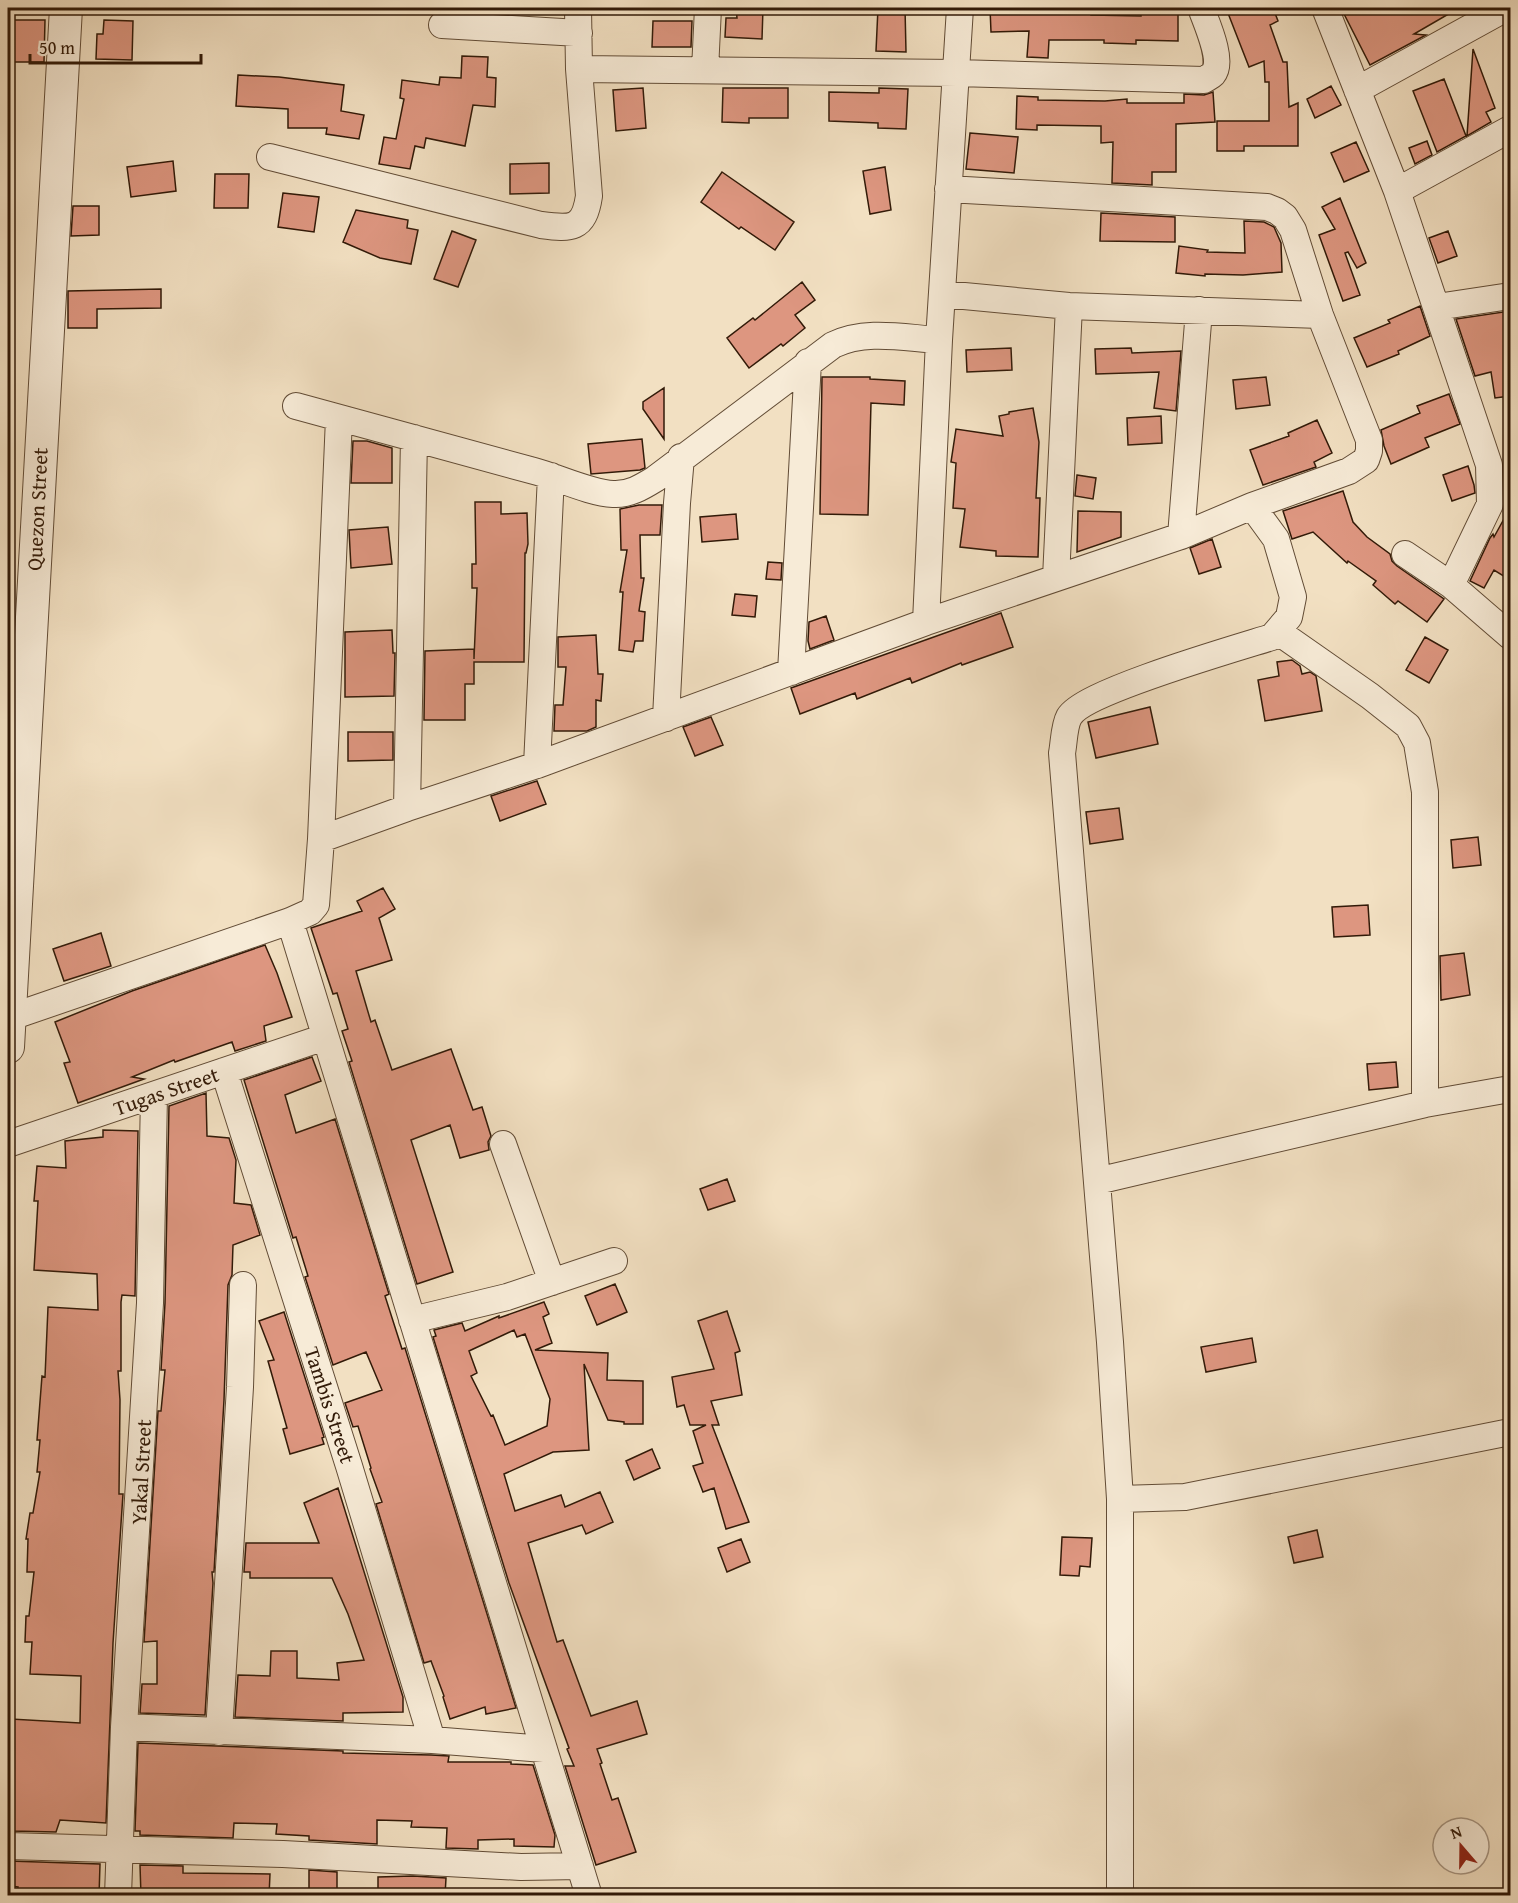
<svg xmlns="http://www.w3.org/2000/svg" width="1518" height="1903" viewBox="0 0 1518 1903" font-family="'Gentium Book Plus',serif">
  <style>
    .building { fill: #dd9680; stroke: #321a08; stroke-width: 1.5; fill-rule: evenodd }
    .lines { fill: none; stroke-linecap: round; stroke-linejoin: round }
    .minor-casing { stroke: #624c36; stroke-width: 28 }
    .tertiary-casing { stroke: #624c36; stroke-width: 34 }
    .minor { stroke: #f7ebd7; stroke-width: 26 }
    .tertiary { stroke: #f7ebd7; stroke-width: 32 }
    .labels { text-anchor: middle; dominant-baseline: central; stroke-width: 6; stroke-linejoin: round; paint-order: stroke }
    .street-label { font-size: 21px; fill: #321a08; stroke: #f7ebd7 }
  </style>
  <rect width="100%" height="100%" fill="#f2e0c2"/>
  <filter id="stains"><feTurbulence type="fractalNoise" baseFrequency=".00333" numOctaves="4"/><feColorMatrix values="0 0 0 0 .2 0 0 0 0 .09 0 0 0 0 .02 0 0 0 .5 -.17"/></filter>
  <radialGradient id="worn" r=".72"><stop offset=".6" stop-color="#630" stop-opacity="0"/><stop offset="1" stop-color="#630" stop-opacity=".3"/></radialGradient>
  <path class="building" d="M736,8H763L762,39L725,37L726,18H737Z
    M878,8H905L906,52L876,51Z
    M990,8H1035L1055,9V11H1091V15L1141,16V13L1178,14V41L1136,40V44L1104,43V40H1049L1048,58L1027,57L1029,31L991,32Z
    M1226,8H1273L1278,21L1270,25L1283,62H1287L1289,107L1298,103V146H1244V151H1217V121H1269V82H1265L1264,61L1249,67Z
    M1341,8H1459L1414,34L1426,35L1370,65Z
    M8,20H45L44,62H8Z
    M104,20L133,21L132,60L96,59L97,34H103Z
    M653,21H692L691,47H652Z
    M1473,49L1495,108L1486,112L1491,122L1467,136Z
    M462,56L488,57L487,77L496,78L495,107L473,105L465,146L426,138L424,148L415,146L410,169L379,164L384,137L396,139L404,99L400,98L402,80L439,85L440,77L461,78Z
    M238,75L279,77L344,85L341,111L364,115L359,139L326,134L327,128H288V109L236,106Z
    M1444,79L1466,136L1437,152L1413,91Z
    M1331,86L1341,105L1315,118L1307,99Z
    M643,88L646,128L616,131L613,90Z
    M723,88H788V118H749V123L722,122Z
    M879,88L908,89L906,129L878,128V123L829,121V92L879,93Z
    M1213,92L1215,122L1176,124V172H1152V185L1112,183L1113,142L1101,143V126L1037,125V130L1016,129L1017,96L1038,97V100L1105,101L1127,99V103H1184V94L1204,95Z
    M970,133L1018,137L1014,173L966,169Z
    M1427,141L1432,155L1415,164L1409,148Z
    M1356,142L1369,171L1344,182L1331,153Z
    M173,161L176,191L131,197L127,167Z
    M549,163V193L510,194V164Z
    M885,167L891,210L870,214L863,171Z
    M722,172L794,222L775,250L741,227L739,229L701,202Z
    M215,174H249L248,208H214Z
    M283,193L319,197L314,232L278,227Z
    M1340,198L1366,263L1357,268L1348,252L1345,253L1360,295L1343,301L1319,235L1335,229L1322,207Z
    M73,206H99V235L71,236Z
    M356,210L408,220L407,228L418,230L411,264L380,258L343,242Z
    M1101,213L1175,217V242L1100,241Z
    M1244,221L1264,222L1274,227L1281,243L1282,272L1243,275L1205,274V276L1176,273L1179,246L1208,250L1207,252L1245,253Z
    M452,231L476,240L458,287L434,279Z
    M1448,231L1457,256L1438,263L1429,238Z
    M802,282L815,300L795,315L805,328L783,346L781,344L749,368L727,338L753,318L755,320Z
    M161,289V308L97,309V328H68V291Z
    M1420,306L1430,336L1398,351L1399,354L1367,367L1354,338L1390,323L1388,320Z
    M1510,311V396L1495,398L1491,372L1475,376L1456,319Z
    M1011,348L1012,370L967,372L966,350Z
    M1131,348L1132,353L1181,351L1176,411L1154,408L1159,372L1096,374L1095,349Z
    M822,377H870V379L905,381L904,405L871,403L868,515L820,514Z
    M1266,377L1270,405L1236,409L1233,380Z
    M664,388V439L643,409V402Z
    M1449,394L1460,424L1425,438L1429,447L1391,464L1384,446L1381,430L1420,413L1417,406Z
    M1033,408L1039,442L1036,498H1040L1038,557L996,556V551L960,547L965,509L953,508L956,463L951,462L956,429L1003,436L999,416L1009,414V412Z
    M1161,416L1162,443L1128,445L1127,418Z
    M1317,420L1332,453L1314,462L1316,467L1263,485L1250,450L1289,436L1288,433Z
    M642,439L645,468L640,470L591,474L588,444Z
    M353,441H367L392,448V483H351Z
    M1468,466L1474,485L1475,493L1452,501L1443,475Z
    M1077,475L1096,478L1093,499L1075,496Z
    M1343,491L1353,522L1367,537L1390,554L1392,561L1397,566L1444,599L1427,622L1398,601L1395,604L1373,585L1376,581L1348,561L1347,563L1313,532L1292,539L1283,511Z
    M475,502H501V514L527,513L528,544L526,553H525L524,662H474V684H465V720H424L425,651L474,649V659L477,588H472V564H476Z
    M639,505H662L660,535H640L641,578H644L639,611L645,612L643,641H635L633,652L619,650L623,592H620L627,550H621L620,509Z
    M1510,508V580L1494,570L1484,588L1470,581L1490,538L1493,534L1494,537Z
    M1078,511L1121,512V537L1077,552Z
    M736,514L738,539L702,542L700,517Z
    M388,527L392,564L351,568L349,530Z
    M1212,539L1221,567L1199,574L1190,548Z
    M768,562L782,563L781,580L766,579Z
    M735,594L757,596L755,617L732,615Z
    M1001,613L1013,647L962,665L961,663L912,683L910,678L857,699L855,693L800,714L791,688Z
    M826,616L834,640L810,649L808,641L809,622Z
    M392,630L393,653H395L394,696L345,697V632Z
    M596,635L598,674H603L601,701L596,700V727L587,731H554L555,705H563L566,667H558V637Z
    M1425,637L1448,650L1429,683L1406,670Z
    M1292,660L1300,666L1302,674L1310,672L1316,676L1322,711L1265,721L1258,680L1279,676L1277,662Z
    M1150,707L1158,744L1096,758L1088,722Z
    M711,717L723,745L695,756L683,727Z
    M348,732H393V760L348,761Z
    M537,781L546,804L500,821L491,796Z
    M1119,808L1123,839L1090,844L1086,812Z
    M1478,837L1481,865L1453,868L1451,840Z
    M383,888L395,909L379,918L392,960L356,971L371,1022L375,1020L392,1070L451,1049L473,1110L482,1107L491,1136L488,1142L489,1150L460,1158L450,1125L411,1140L453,1272L417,1284L349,1062L352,1061L342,1031L348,1029L337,993L333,994L311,928L362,911L357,901Z
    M1368,905L1370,935L1334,937L1332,907Z
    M101,933L111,966L64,981L53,949Z
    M265,945L277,973L292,1017L264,1026L266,1041L235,1051L232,1042L175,1062L174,1060L132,1077L144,1079L78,1103L64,1063L70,1062L55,1022L132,991Z
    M1464,953L1470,995L1441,1000L1440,956Z
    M312,1057L321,1081L285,1095L296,1133L335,1119L389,1294L385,1296L402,1349L405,1348L516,1708L486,1714L485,1707L450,1719L443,1697L444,1696L431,1661L424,1663L376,1504L382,1502L370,1469L371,1468L358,1426L353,1427L345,1403L382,1390L366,1352L333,1365L305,1277L308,1276L296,1237L293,1238L244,1080Z
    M1396,1062L1398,1087L1369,1090L1367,1064Z
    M206,1093L207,1136L229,1138L236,1160L234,1203L251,1205L260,1235L233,1245L232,1275L228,1285L224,1400L214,1572H212L213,1583L205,1715L140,1713L142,1684H157V1641L144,1642L158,1411H161L165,1370H161L165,1303L169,1106Z
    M103,1130L138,1131L135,1296L122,1295L121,1302V1371H118L120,1400L119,1494H123L113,1643L106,1823L60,1820L56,1832L11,1831L12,1824H8V1818L11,1719L80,1723L81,1676L30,1674L32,1642H25L26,1616H29L34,1572H27L28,1539H26L30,1513H33L40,1472H37L40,1440H37L42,1376L45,1377L48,1307L98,1310L97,1274L34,1270L38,1201H34L37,1166L66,1168L65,1141L103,1137Z
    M727,1179L735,1201L708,1210L700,1189Z
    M615,1284L627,1312L597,1325L585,1296Z
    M544,1302L549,1314L543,1317L552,1343L535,1350L608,1353L607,1380L643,1381V1424H624V1422L608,1420L584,1364L589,1450L553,1452L504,1474L515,1511L561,1495L565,1507L600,1492L613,1522L586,1534L582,1525L528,1543L557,1642L563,1640L591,1716L637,1701L647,1734L597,1749L602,1763L600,1764L612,1800L618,1798L636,1852L596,1865L565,1766H574L567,1749L569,1748L509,1583L433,1337L436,1336L434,1330L462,1323L465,1331L499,1316V1318ZM514,1330L517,1337L525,1334L550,1399L547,1426L505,1445L493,1415L491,1416L471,1376L477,1373L469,1351Z
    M727,1311L740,1351L735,1353L742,1395L711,1401L719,1425H712L749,1522L726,1529L714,1488L703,1492L693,1466L703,1463L693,1431L706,1425H690L684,1405L677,1407L672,1377L714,1369L698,1321Z
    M284,1312L324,1437L322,1438L324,1444L290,1454L283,1429L287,1428L268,1361L274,1360L259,1321Z
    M1252,1338L1256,1362L1206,1372L1201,1347Z
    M652,1449L660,1468L634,1480L626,1461Z
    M338,1488L403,1697V1712L343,1713V1721L235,1717L238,1675L270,1676L271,1651H297V1678L339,1680L337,1663L364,1660L348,1614L332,1578H250V1572H244L246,1543H319L304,1503Z
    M1317,1530L1323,1557L1294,1563L1288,1537Z
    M1062,1537L1092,1538L1090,1567L1080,1566L1079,1576L1060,1575Z
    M741,1539L750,1562L727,1572L718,1548Z
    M138,1743L343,1751V1753L431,1755L449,1756L448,1762H511V1764L533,1765L555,1835L554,1847L514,1846V1839L478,1840V1849L446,1848L447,1828L411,1827L412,1821L377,1820V1844L309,1840V1836L276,1834L277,1824L234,1823L233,1838L140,1835V1831H135Z
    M8,1861L100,1864L99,1896H17L18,1887L8,1886Z
    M140,1865L183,1866V1873L270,1874L269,1896H141Z
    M309,1870L337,1872V1896H309Z
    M413,1876L446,1878L445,1896H378V1877Z"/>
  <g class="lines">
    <g class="minor-casing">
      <path id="minor" d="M1325,8L1397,191L1489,465L1490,504L1451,585
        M442,25L579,33
        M579,69L956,73L1204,80C1207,78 1210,77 1213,74C1224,61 1206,22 1201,8
        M705,70L708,8
        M1357,90L1506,8
        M270,157L541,225C571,229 584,230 589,196L579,69L578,8
        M1397,191L1510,129
        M943,294L1069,306L1320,315
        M1437,307L1510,296
        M296,406C375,428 455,449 534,471C557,477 590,493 613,494C629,495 642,487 655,479L833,345C866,329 904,338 939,340
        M1181,536L1199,310
        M1405,554L1451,585L1510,636
        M1056,578L1069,306
        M926,622L939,340L960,8
        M1277,631L1370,696L1408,726L1417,743L1425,792V1104
        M791,672L808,362
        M666,718L677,503L681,457
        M537,765L551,476
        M407,808L414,438
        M321,839L407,808L537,765L926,622L1181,536L1252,506L1349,471L1366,460L1369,451V440L1320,315L1293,230L1285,217L1277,211L1267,207L948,189
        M290,921L589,1896
        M8,1018L290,921L310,912L316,905L321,839L339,418
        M224,1071L349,1466L432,1740
        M8,1144L325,1037
        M503,1144L552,1282
        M1097,1181L1425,1104L1510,1089
        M412,1320L507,1297L614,1261
        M1120,1499L1185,1497L1510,1432
        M124,1727L432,1740L544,1749
        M219,1732L240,1387L243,1285
        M8,1846L283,1854L521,1867L580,1866
        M118,1896L124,1727L150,1303L154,1095
        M1120,1896V1499L1110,1342L1062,753C1064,743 1064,726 1069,717C1083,692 1237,648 1272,637L1289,617L1293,597L1276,539L1252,506"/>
    </g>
    <g class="tertiary-casing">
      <path id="tertiary" d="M8,1047L66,8"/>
    </g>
    <use href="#minor" class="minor"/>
    <use href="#tertiary" class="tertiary"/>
  </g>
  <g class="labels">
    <g class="street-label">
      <text transform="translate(37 509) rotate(-87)">Quezon Street</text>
      <text transform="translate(166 1091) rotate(-19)">Tugas Street</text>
      <text transform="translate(330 1405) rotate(72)">Tambis Street</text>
      <text transform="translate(141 1472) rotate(-87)">Yakal Street</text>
    </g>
  </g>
  <rect width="1518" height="1903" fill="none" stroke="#f2e0c2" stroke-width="30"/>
  <rect x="9" y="9" width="1500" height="1885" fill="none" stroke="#321a08" stroke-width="3"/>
  <rect x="15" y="15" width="1488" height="1873" fill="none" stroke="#321a08" stroke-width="1.5"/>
  <g transform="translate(1461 1846) rotate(340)"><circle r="28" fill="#f7ebd7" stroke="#a89784" stroke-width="1.5"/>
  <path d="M0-4.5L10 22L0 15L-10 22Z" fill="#8f2418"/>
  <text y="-9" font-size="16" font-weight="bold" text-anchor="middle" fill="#321a08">N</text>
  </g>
  <path d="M30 54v9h171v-9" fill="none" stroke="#321a08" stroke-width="3"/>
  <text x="39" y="54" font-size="18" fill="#321a08" stroke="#f7ebd7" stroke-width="4.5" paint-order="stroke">50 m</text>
  <rect width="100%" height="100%" filter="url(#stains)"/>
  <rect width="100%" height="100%" fill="url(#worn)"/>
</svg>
